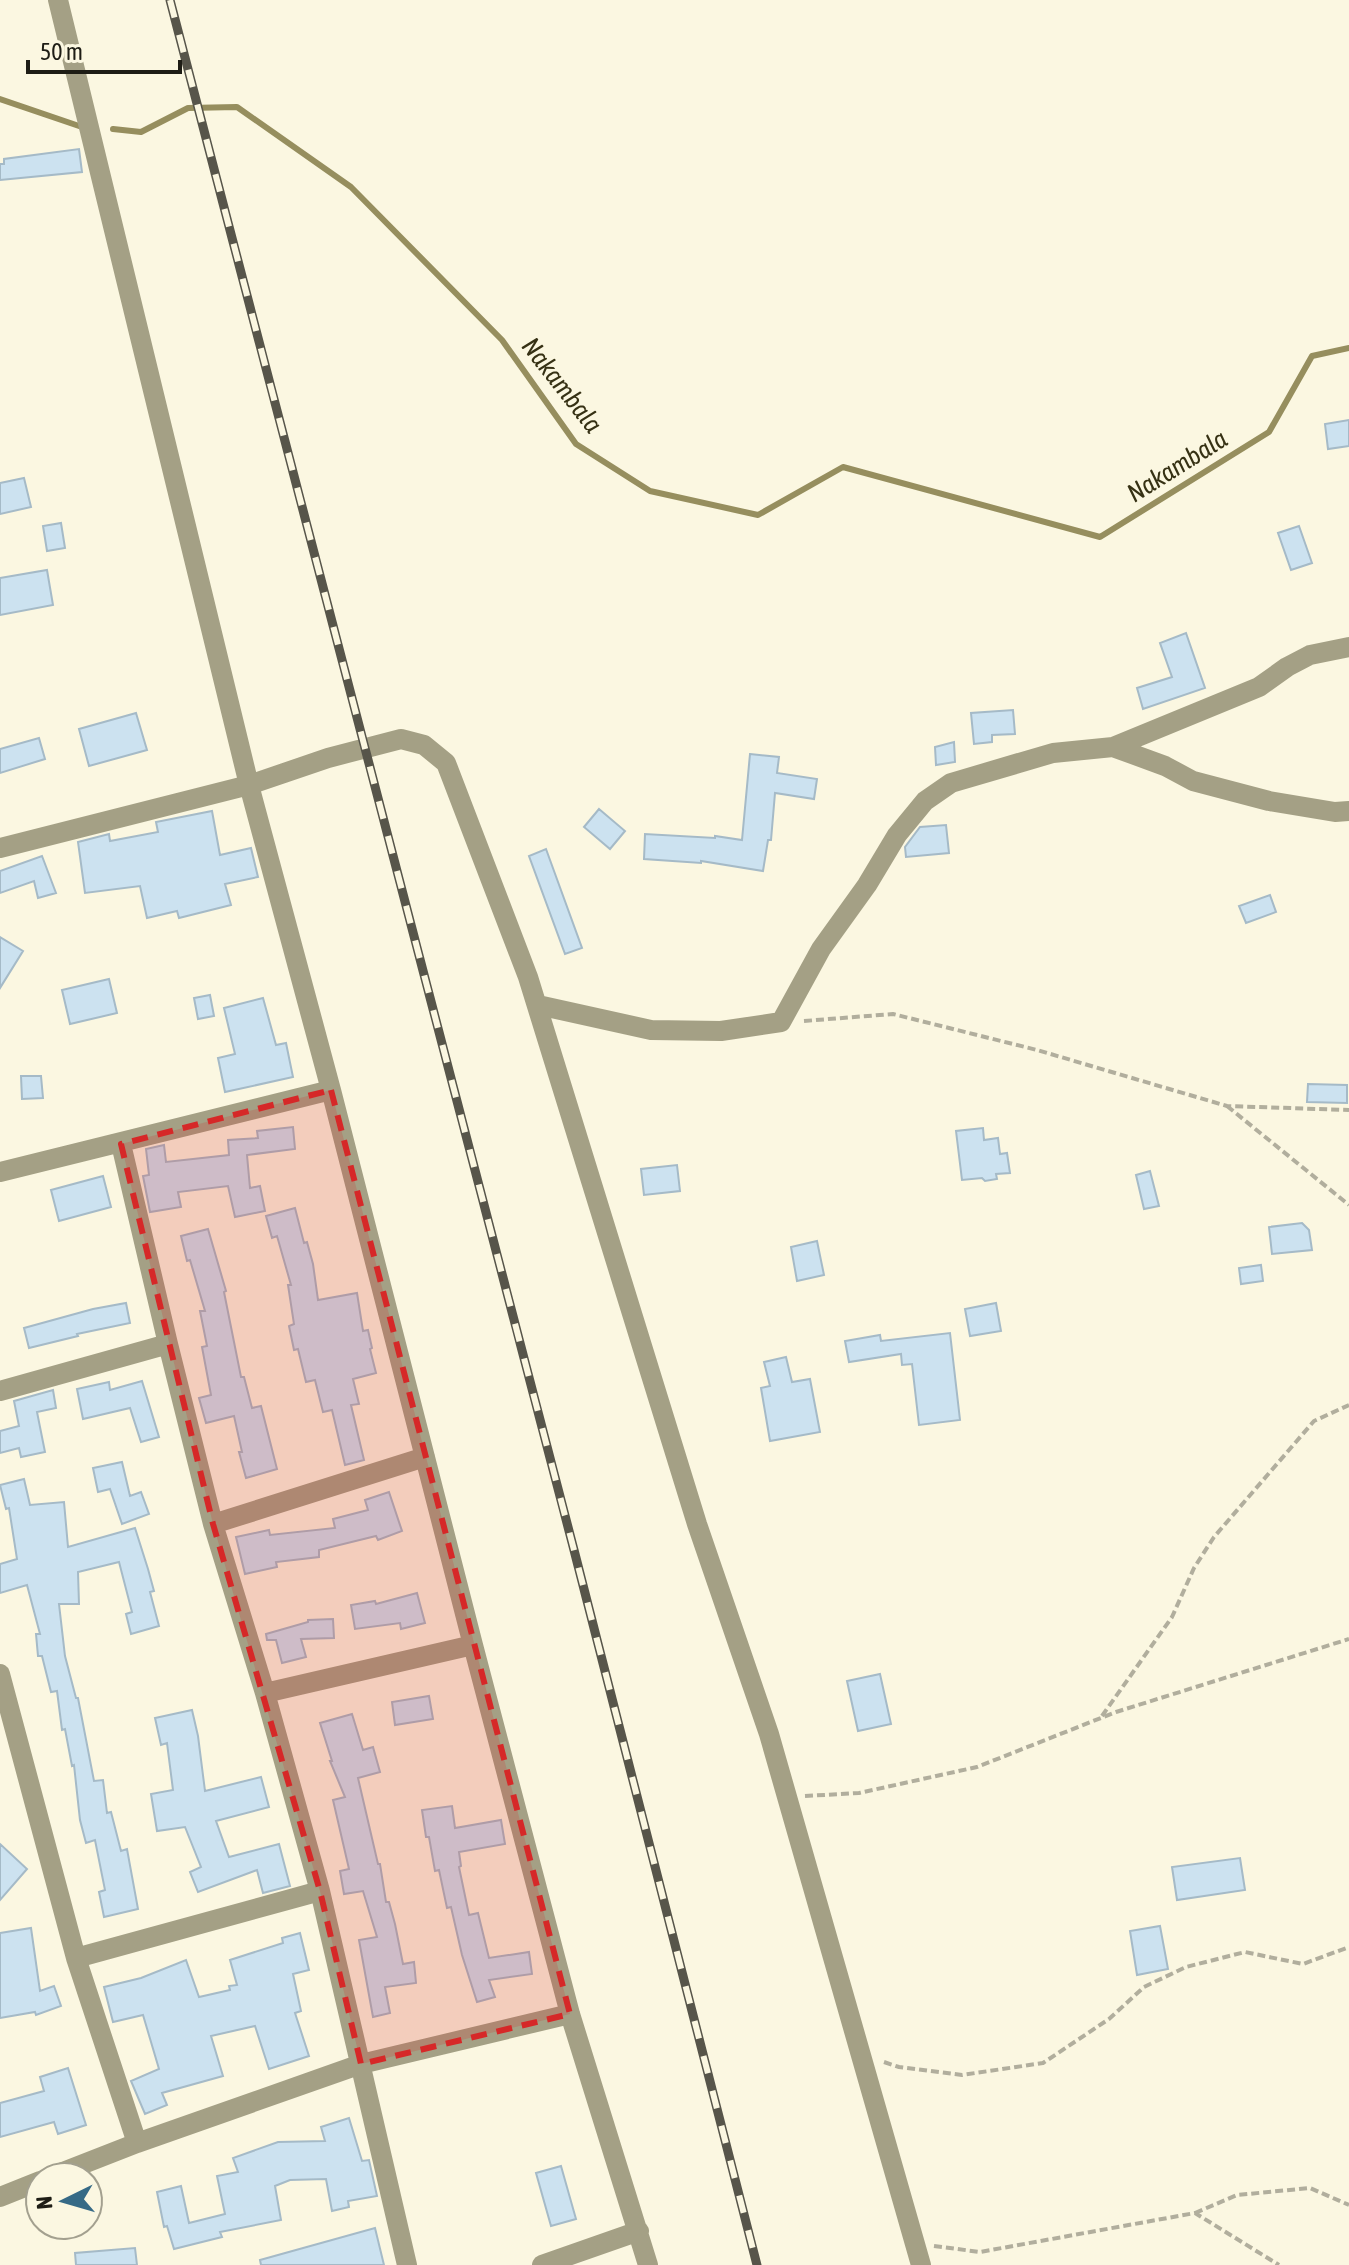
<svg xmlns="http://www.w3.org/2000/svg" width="1349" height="2265" viewBox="0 0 1349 2265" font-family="'Asap Condensed',sans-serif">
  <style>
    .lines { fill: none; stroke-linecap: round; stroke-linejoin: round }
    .stream { stroke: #968e5e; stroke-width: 6 }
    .building { fill: #cce2f0; stroke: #a5bac7; stroke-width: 2 }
    .path { stroke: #b1ae9d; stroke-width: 4; stroke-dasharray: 8 4; stroke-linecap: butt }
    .minor { stroke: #a4a085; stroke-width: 20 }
    .rail-casing { stroke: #57554a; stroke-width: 9 }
    .rail { stroke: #fbf7e1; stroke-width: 6; stroke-dasharray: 18; stroke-linecap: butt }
    .marked { fill: #d62828; fill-opacity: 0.2; stroke: #d62828; stroke-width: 6; stroke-dasharray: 16 10; stroke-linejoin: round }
    .labels { text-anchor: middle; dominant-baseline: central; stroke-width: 8; stroke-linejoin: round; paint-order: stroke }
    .water-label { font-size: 26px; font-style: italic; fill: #363114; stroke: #fbf7e1 }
  </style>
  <rect width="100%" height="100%" fill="#fbf7e1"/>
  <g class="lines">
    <path class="stream" d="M0,99L82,127
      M113,129L141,132L188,108L237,107L351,187L502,340L576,444L650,491L758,515L843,467L1100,537L1269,432L1312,356L1349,348"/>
  </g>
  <path class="building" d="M79,149L82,172L0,180V164H4V159Z
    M1349,420V446L1328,449L1325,424Z
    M24,478L31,507L0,514V483Z
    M61,523L65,548L47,551L43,526Z
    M1299,526L1312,563L1291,570L1278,533Z
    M47,570L53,605L0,615V578Z
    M1186,633L1205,688L1143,709L1137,688L1172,677L1160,643Z
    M1013,710L1015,734L992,735V742L974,744L971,713Z
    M136,713L147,750L89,766L79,729Z
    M39,738L45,759L0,773V749Z
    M954,742L955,762L936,765L935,747Z
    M750,754L779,757L777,773L817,779L814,799L775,793L771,840H768L763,871L701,861V863L644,859L645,834L715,838V836L742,840Z
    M599,809L625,831L610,849L584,827Z
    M212,811L220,855L251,848L258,877L225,884L231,905L179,918L177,911L147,918L140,886L85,893L78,842L109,834L110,841L158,832L156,822Z
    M946,825L949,853L906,857L905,847L920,827Z
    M546,849L582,948L565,954L529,856Z
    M42,856L56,893L38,898L34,881L0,893V871Z
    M1270,895L1276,912L1246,923L1239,906Z
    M0,937L23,951L0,988Z
    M109,979L117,1013L70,1024L62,990Z
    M210,995L214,1016L198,1019L194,998Z
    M263,998L276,1045L286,1043L293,1077L225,1092L218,1058L235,1054L224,1008Z
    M21,1076H41L43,1098L22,1099Z
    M1308,1084L1347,1085V1103L1307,1102Z
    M293,1127L295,1149L247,1155L250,1188L260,1186L265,1211L235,1217L228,1186L178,1192L181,1207L150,1212L143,1176L149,1175L146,1149L164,1145L166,1162L229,1155L228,1140L258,1138L257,1131Z
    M983,1128L984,1140L998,1138L1000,1154L1007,1153L1010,1173L996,1174L997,1179L985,1181L982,1178L962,1180L956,1131Z
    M677,1165L680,1191L644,1195L641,1169Z
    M1150,1171L1159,1206L1144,1209L1136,1175Z
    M103,1176L111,1207L59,1221L51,1190Z
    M295,1208L304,1243L307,1242L313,1264L318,1300L357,1293L363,1331L368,1330L372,1348L370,1349L376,1373L353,1379L359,1404L351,1405L364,1460L345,1465L332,1410L323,1412L315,1380L306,1382L298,1349L294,1350L289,1326L294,1324L288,1285H291L277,1236L272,1238L266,1216Z
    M1302,1223L1309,1230L1312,1250L1272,1254L1269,1227Z
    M208,1229L226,1291L224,1292L241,1377H244L252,1408L261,1406L277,1469L246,1478L239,1452H242L234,1416L206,1423L199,1398L211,1395L202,1347L207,1346L200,1311H205L190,1260L187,1261L181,1236Z
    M817,1241L824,1275L797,1281L791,1247Z
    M1261,1265L1263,1281L1241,1284L1239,1268Z
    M126,1303L130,1323L77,1334L78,1336L29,1348L24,1328L93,1309Z
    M996,1303L1001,1331L970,1336L965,1309Z
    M950,1333L960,1420L919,1425L912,1364L902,1365L901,1354L849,1362L845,1341L880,1335L881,1341Z
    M786,1357L792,1382L810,1379L820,1432L770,1441L761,1388L770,1386L764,1362Z
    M142,1381L159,1437L141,1442L130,1408L83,1419L77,1389L109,1382L110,1390Z
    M53,1390L56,1408L37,1412L45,1452L21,1457L19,1448L0,1453V1431L19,1426L14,1401Z
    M122,1462L130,1496L141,1492L149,1514L122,1524L110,1489L98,1492L93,1468Z
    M24,1479L30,1505L64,1502L68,1547L135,1528L148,1569L154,1591L150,1592L159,1626L131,1634L126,1614L132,1612L119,1562L78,1572L79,1604H59L65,1656L76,1698H78L94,1781L103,1780L107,1813L111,1812L121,1851L127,1849L138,1909L104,1917L99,1892L105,1890L95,1840L86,1843L80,1820L74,1765L72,1766L65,1729L62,1730L57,1691L51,1692L42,1656H38L36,1634H40L27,1585L0,1593V1564L17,1559L9,1508L6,1509L0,1485Z
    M389,1492L402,1531L378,1540L376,1536L319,1550V1557L276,1562L277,1567L245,1574L236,1537L269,1530L270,1535L335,1528L333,1519L368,1510L365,1500Z
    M417,1593L425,1623L401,1629L400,1623L355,1629L351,1605L375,1601L376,1604Z
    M333,1619L334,1638L301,1639L306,1657L282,1663L276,1640H267L266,1634L308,1622V1620Z
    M880,1674L891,1724L858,1731L847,1681Z
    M429,1696L433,1719L395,1725L392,1702Z
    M192,1710L198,1736L205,1791L261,1777L269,1807L216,1821L229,1857L279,1844L290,1886L263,1893L257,1870L198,1892L190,1872L201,1867L185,1827L157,1831L151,1794L173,1790L167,1743L161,1745L155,1718Z
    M352,1714L363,1750L373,1747L380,1772L358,1778L378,1864H380L386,1902H389L395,1924L403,1964L414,1962L416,1983L385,1987L390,2013L373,2017L359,1940L377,1937L363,1891L344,1894L340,1871L349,1869L333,1800L345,1797L330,1761H332L320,1723Z
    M452,1806L455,1828L501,1820L505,1844L459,1852L461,1866L459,1867L469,1915L478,1913L489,1958L529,1952L532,1974L489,1980L495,1997L477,2002L462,1955L451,1907L447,1908L439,1870L435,1871L429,1837H426L422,1810Z
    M0,1844L27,1869L0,1900Z
    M1240,1858L1245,1890L1177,1900L1172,1867Z
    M1160,1926L1168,1969L1137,1975L1130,1931Z
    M31,1928L40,1991L54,1986L61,2006L36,2015L35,2012L0,2018V1933Z
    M300,1933L309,1970L293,1974L301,2011L295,2013L309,2056L269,2069L255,2026L211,2036L223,2076L162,2093L167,2105L145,2114L131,2081L159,2069L143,2015L113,2022L104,1987L141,1978L186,1960L199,1997L230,1990L229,1986L237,1985L230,1960L283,1943L282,1938Z
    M68,2068L86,2125L58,2134L54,2122L0,2137V2103L44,2091L40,2077Z
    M349,2118L362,2161L369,2160L377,2196L348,2201L349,2207L332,2211L326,2179L290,2180L275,2186L281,2220L220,2232L222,2237L174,2249L167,2226L164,2227L157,2192L181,2186L189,2223L225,2214L217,2176L238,2172L233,2158L278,2142L325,2141L321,2127Z
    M561,2166L576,2219L551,2226L536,2173Z
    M375,2228L384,2265H261L260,2260Z
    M135,2248L137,2265H76L75,2253Z"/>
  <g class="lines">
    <path class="path" d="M804,1021L893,1014L1037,1050L1227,1106L1349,1110
      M1227,1106L1349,1205
      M1102,1716L1172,1617L1194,1568L1214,1537L1314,1421L1349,1405
      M805,1796L859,1793L977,1767L1116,1712L1349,1639
      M884,2062L899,2067L962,2075L1043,2063L1109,2019L1144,1987L1186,1967L1245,1952L1303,1964L1349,1947
      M1195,2213L1237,2195L1310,2188L1349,2205
      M934,2246L980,2252L1195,2213L1279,2265"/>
    <path class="minor" d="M58,0L249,785L331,1090L473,1645L570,2014L648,2265
      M1113,747L1259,687L1287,667L1310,655L1349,647
      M0,848L249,785L328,758L401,739L424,745L446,763L528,977L697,1524L769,1734L921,2265
      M538,1005L651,1030L721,1031L781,1022L821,949L867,885L897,835L925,801L951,783L1053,753L1113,747L1165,766L1193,781L1269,801L1335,812L1349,811
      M121,1144L168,1344L213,1524L265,1693L320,1891L407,2265
      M0,1172L331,1090
      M0,1391L168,1344
      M213,1524L425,1457
      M0,1674L76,1958L137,2143
      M265,1693L473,1645
      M76,1958L320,1891
      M50,2177L137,2143L361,2064L570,2014
      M0,2197L40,2181
      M542,2265L639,2231"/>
    <g class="rail-casing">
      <path id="rail" d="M170,0L574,1550L757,2265"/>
    </g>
    <use href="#rail" class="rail"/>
  </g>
  <path class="marked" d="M331,1090L570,2014L361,2064L320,1891L213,1524L121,1144Z"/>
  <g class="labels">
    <g class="water-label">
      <text transform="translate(562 385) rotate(52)">Nakambala</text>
      <text transform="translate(1177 466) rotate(-32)">Nakambala</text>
    </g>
  </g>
  <g transform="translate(64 2201) rotate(265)"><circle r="38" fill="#fbf7e1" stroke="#a3a08f" stroke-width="2"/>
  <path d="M0-6L14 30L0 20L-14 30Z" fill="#366a86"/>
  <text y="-12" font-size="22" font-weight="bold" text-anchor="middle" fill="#1e1d15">N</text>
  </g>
  <path d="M28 60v12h152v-12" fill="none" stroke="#1e1d15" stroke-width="4"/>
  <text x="40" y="60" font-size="24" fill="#1e1d15" stroke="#fbf7e1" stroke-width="6" paint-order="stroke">50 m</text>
</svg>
